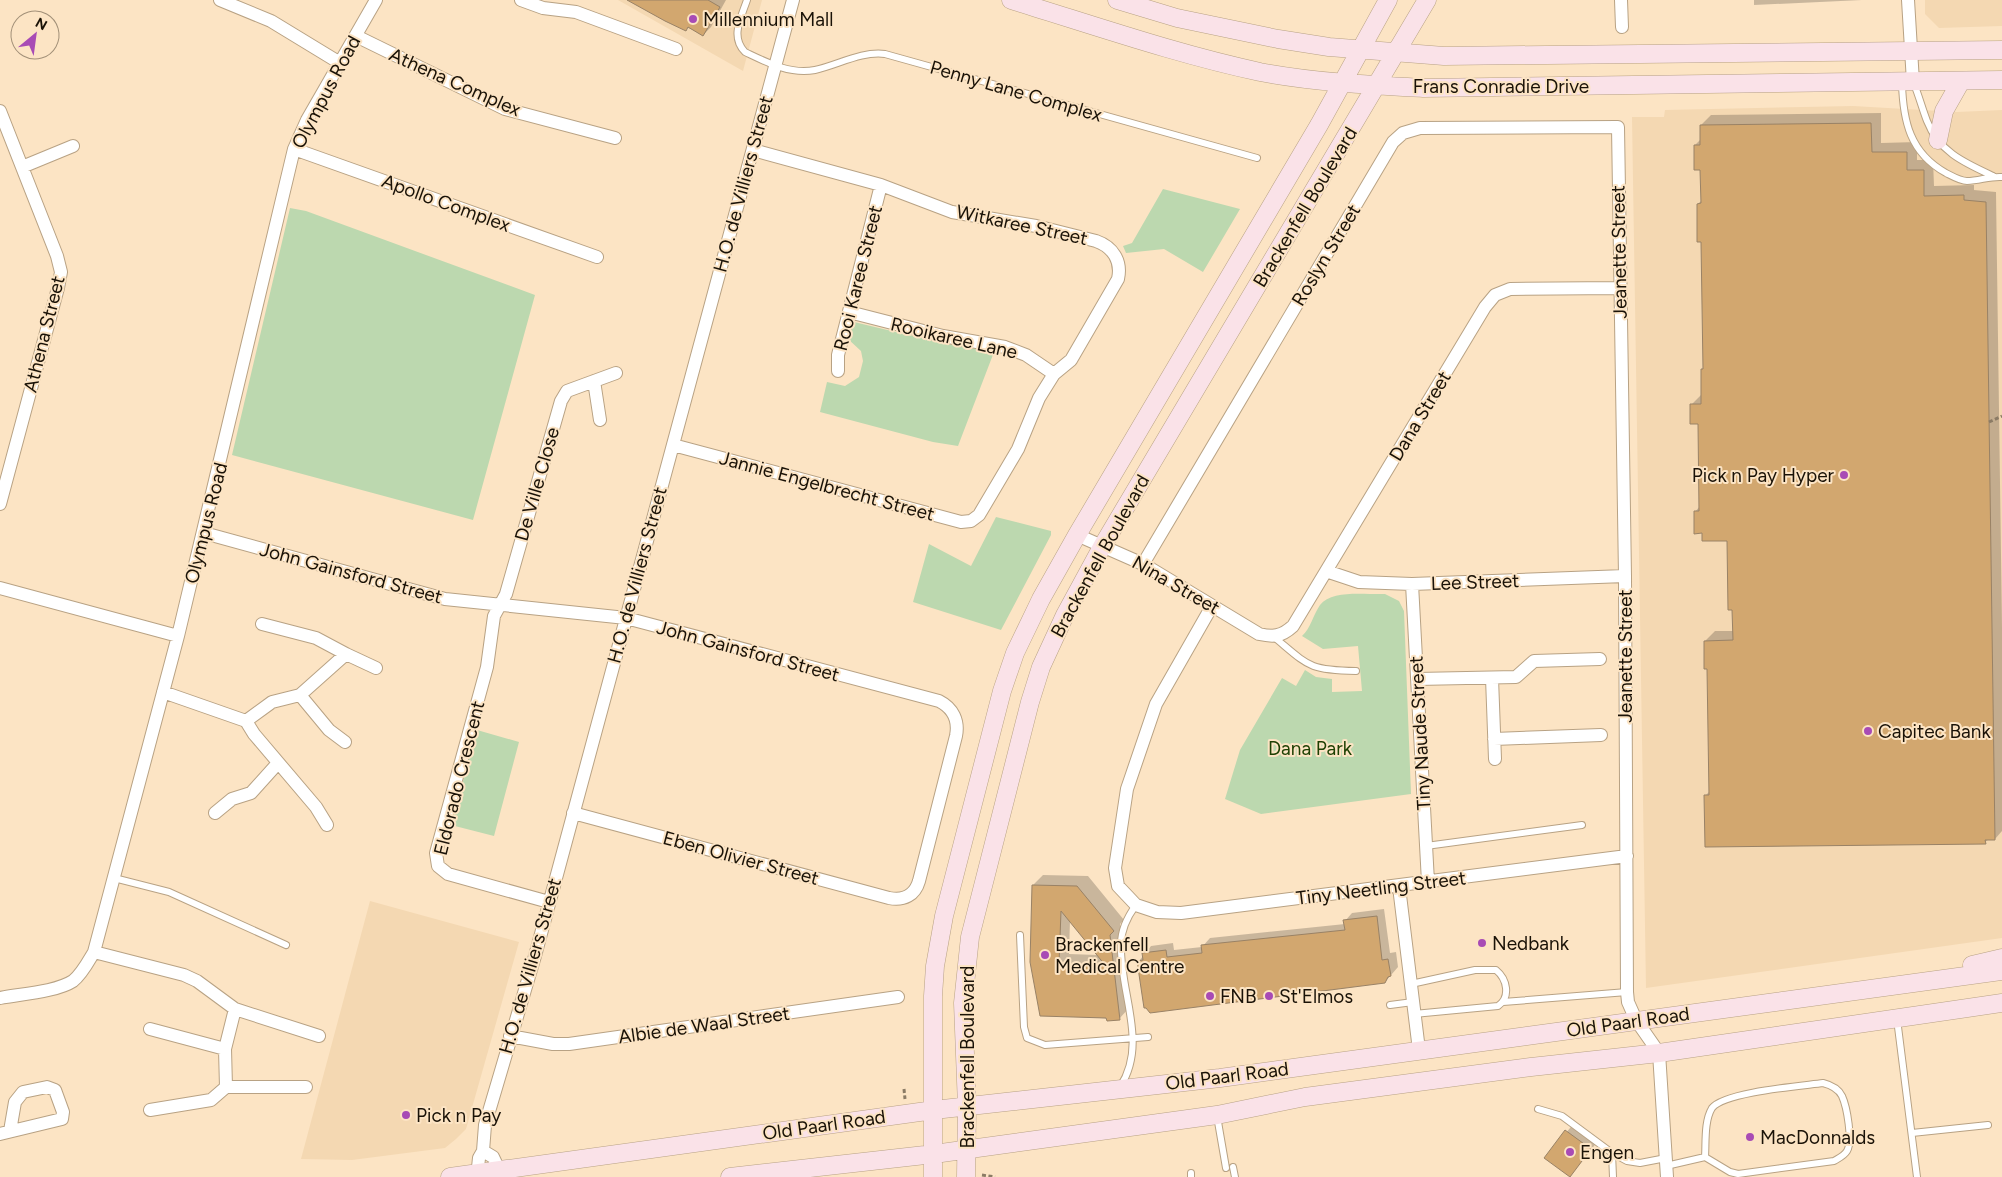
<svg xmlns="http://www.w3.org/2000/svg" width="2002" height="1177" viewBox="0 0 2002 1177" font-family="Figtree,sans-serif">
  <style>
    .built { fill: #f4d8b2 }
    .green { fill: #bcd8af }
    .shadow { fill: #0003; fill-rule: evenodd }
    .building { fill: #d2a76f; stroke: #998266; fill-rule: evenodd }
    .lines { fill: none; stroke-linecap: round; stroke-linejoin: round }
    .lane-casing { stroke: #b8a284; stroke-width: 8 }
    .street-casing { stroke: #b8a284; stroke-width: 14 }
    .secondary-casing { stroke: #b8a284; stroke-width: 19 }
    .path { stroke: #8b7b65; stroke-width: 3; stroke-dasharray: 4 2.5; stroke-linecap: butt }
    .lane { stroke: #fff; stroke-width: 6 }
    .street { stroke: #fff; stroke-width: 12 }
    .secondary { stroke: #fae2e8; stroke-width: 18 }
    .poi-dot { fill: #a84bb5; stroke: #fce4c4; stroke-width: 2 }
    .labels { text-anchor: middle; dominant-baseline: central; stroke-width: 4; stroke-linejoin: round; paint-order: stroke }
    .poi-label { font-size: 19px; fill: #1a1207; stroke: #fce4c4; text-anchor: start }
    .street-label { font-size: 19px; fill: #1a1207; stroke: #fce4c4 }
    .park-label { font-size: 19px; fill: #1d4003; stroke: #fce4c4 }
  </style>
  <rect width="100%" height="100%" fill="#fce4c4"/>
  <path class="built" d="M618,0H762L743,71Z
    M1925,0H2002V26L1939,28L1925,14Z
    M1853,106L1957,112L2002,110V938L1646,988L1632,117H1664L1665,110Z
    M370,901L519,942L466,1129L456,1139L445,1148L352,1160L301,1159Z"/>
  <path class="green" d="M1163,189L1240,209L1203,272L1164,249L1126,253L1123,246L1132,243Z
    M290,208L306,211L535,295L473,520L232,455Z
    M854,322L942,343L994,352L958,446L933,442L820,412L827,382L845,386L859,377L863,361L861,351L848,339Z
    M996,517L1051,531V535L1001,630L913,602L929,544L971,566Z
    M1385,594L1399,601L1404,611L1411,794L1261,814L1225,799L1240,750L1282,678L1296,686L1305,670L1316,677L1332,679V692L1362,691L1358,646L1323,649L1302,636C1311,628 1313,615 1320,605C1332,589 1367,595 1385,594Z
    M477,730L519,742L494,836L451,825Z"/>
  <path class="shadow" d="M630,0H726L711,27L703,35Z
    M1754,0H1862L1754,5Z
    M1881,113V143L1917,142V160H1933L1934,186L1974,185V190L1996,192L2002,627V831L1995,839H1989L1985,842L1706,795L1710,791L1709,668L1705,641L1715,631H1734L1728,540L1704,532L1695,512L1700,506L1699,423L1691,405L1701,395L1702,369L1705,366L1703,241L1698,204L1702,200V169L1695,145L1701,139V125L1711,115Z
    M1043,875L1088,876L1124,920L1120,924L1129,1008L1119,1019L1041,1015L1033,885ZM1070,920L1098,955L1069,954Z
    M1384,909L1390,953L1396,952L1398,967L1385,982L1139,961L1151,946L1173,943L1174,950L1202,947L1210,938L1345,924V921L1352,913Z
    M1574,1123L1598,1141L1570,1176L1546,1158Z"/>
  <path class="building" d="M627,0H708L720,7L703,36L688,27L686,31L665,21Z
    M1871,123L1872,152H1907V170H1924V196L1964,195V200L1986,202L1995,840H1985L1986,844L1705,847L1704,795H1709L1707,669H1704V641L1733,640L1732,610H1728L1727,541H1702V533L1694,534V511H1699L1698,424H1690V404H1701V369H1703L1701,242H1697V204L1701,203L1700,170H1694V145H1700V125Z
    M1032,885L1077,886L1114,931L1110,935L1120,1020L1107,1021L1106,1018L1040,1016L1030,962ZM1061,911L1105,965L1059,964Z
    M1377,916L1382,960L1388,959L1391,976L1388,977L1385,983L1150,1013L1146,1008H1144L1137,961L1143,960L1142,953L1166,950L1167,957L1202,953L1201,945L1345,930L1343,920Z
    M1565,1130L1591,1149L1570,1177L1544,1158Z"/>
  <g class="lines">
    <g class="lane-casing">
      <path id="lane" d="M747,0C741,18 730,37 745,52C766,62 790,75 815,70C838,65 861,51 885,54L1257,158
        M1902,83C1903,121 1910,153 1946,173C1952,176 1960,181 1967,181C1979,181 1990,176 2002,177
        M1914,84C1919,96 1922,108 1927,121C1939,152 1965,163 1993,176
        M1274,637C1309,666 1308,670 1356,671
        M1426,846L1582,825
        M114,878L169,892L286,945
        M1020,935L1024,1027L1027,1038L1045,1045L1148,1037
        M1411,984L1475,970H1496C1507,979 1511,997 1498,1006L1414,1014
        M1503,1002L1627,992
        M1390,1005L1413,1002
        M1897,1019L1917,1177
        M1120,1087C1149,1043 1119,991 1121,944C1121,930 1128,916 1136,905
        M1538,1109L1562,1116L1612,1153L1627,1161L1640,1163L1666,1158
        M1217,1116L1226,1168
        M1912,1133L1988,1125
        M1612,1153L1613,1177
        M1666,1166L1705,1157L1730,1172L1738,1174L1834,1161C1839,1158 1844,1156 1847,1151C1853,1141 1847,1107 1842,1096C1838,1088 1831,1085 1823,1083C1801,1086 1724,1092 1712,1108C1704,1121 1706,1143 1705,1157
        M1233,1167L1235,1177
        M1191,1173V1177"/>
    </g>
    <g class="street-casing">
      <path id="street" d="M220,0L271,21L340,63
        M521,0L543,8L576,12L676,49
        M1621,0L1622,27
        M1908,0L1913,82
        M356,36L505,109L615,138
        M0,111L57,256L61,272L58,288L0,504
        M294,149L597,257
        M22,167L73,146
        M849,312L943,336L1005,347L1026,355L1054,374
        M838,371V355L881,185
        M594,381L600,420
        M673,445L961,522L971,521L979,515L1018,449L1039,398L1054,374L1071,360L1118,279C1122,261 1113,247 1096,241L1036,226L952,212L881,185L753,150
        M204,533L445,599L626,618L939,701C953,708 959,721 956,736L919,881C915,895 904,901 889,898L573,813
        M1077,535L1143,564L1259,634C1273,637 1281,637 1293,626L1485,307L1495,295L1510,289L1620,288
        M1143,564L1393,142L1403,133L1420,128L1618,127L1625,576L1627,992L1628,1002L1636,1020L1659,1053L1667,1177
        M1326,571L1359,582L1412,584L1625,576
        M1412,584L1428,882
        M0,588L178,636
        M1212,606L1156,704L1127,789L1115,868L1118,886L1136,905L1157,912L1181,913L1627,856
        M346,654L376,668
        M1492,678L1495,759
        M1417,679L1516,677L1534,661L1600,659
        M163,692L246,721L272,702L300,695L346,654L316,638L262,624
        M300,695L329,730L345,742
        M246,721L254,734L316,807L327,825
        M1494,739L1601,735
        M215,813L232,799L251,793L278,763
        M1399,887L1419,1050
        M549,902L448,874L438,866L436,853L487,667L494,616L506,594L561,401L567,391L616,373
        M94,952L184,975L197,981L235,1009L319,1036
        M0,998C20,994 56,992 73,981C82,974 88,962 94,952L178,636L294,149L307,120L376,0
        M150,1029L225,1049
        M510,1036L553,1044H569L898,997
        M226,1087L225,1049L235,1009
        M150,1110L211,1100L226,1087H306
        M0,1134L62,1119L63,1112L55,1090L47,1087L23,1092L15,1102L10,1131
        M483,1151L493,1157L502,1176
        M477,1177L479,1158L483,1151L485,1125L535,956L793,0"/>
    </g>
    <g class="secondary-casing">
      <path id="secondary" d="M1011,0C1093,25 1176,54 1260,72C1313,82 1369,85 1423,88L2002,80
        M1117,0L1177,18L1278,39L1329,47L1444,56L2002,50
        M1938,140L1944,111L1961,81
        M1972,965L2002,958
        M450,1177L934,1110L1220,1078L2002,971
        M730,1177L934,1154L1217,1115L1305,1097L1531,1067L1659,1053L2002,1003
        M933,1177V996L935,966L944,916L1002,691L1015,653L1041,599L1077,535L1319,125L1388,0
        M966,1177L967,1106L963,1003L970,937L1030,702L1041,667L1065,615L1103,545L1427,0"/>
    </g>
    <path class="path" d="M1989,422L2002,416
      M904,1089L905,1099
      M982,1175L995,1177"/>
    <use href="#lane" class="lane"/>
    <use href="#street" class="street"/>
    <use href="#secondary" class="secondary"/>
  </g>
  <g class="poi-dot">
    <circle cx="693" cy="19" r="5"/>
    <circle cx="1844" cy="475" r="5"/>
    <circle cx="1868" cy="731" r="5"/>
    <circle cx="1482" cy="943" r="5"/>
    <circle cx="1045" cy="955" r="5"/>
    <circle cx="1210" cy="996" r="5"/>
    <circle cx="1269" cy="996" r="5"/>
    <circle cx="406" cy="1115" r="5"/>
    <circle cx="1750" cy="1137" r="5"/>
    <circle cx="1570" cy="1152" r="5"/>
  </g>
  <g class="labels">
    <g class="poi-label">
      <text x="703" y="19">Millennium Mall</text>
      <text x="1834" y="475" text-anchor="end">Pick n Pay Hyper</text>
      <text x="1878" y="731">Capitec Bank</text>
      <text x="1492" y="943">Nedbank</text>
      <text x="1055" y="944">Brackenfell<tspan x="1055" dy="22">Medical Centre</tspan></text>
      <text x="1220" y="996">FNB</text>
      <text x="1279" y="996">St'Elmos</text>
      <text x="416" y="1115">Pick n Pay</text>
      <text x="1760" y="1137">MacDonnalds</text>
      <text x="1580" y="1152">Engen</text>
    </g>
    <g class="street-label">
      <text transform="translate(455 82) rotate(24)">Athena Complex</text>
      <text x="1501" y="86">Frans Conradie Drive</text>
      <text transform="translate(1016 91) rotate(16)">Penny Lane Complex</text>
      <text transform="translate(326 92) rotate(-62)">Olympus Road</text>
      <text transform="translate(743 184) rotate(-75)">H.O. de Villiers Street</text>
      <text transform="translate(446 203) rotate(20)">Apollo Complex</text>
      <text transform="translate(1305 207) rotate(-59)">Brackenfell Boulevard</text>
      <text transform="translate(1022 225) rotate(12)">Witkaree Street</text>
      <text transform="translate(1619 252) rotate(-91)">Jeanette Street</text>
      <text transform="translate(1326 255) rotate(-59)">Roslyn Street</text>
      <text transform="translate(858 278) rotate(-76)">Rooi Karee Street</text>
      <text transform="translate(44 334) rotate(-76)">Athena Street</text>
      <text transform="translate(954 338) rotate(13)">Rooikaree Lane</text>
      <text transform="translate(1420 416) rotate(-59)">Dana Street</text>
      <text transform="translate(537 484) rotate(-74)">De Ville Close</text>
      <text transform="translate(827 486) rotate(15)">Jannie Engelbrecht Street</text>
      <text transform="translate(206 523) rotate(-76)">Olympus Road</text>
      <text transform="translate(1100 556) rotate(-61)">Brackenfell Boulevard</text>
      <text transform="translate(351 573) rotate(15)">John Gainsford Street</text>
      <text transform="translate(637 575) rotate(-75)">H.O. de Villiers Street</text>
      <text transform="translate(1475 582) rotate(-2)">Lee Street</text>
      <text transform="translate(1176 585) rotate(30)">Nina Street</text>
      <text transform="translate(748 651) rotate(15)">John Gainsford Street</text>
      <text transform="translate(1625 656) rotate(-90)">Jeanette Street</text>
      <text transform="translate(1420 733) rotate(-93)">Tiny Naude Street</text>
      <text transform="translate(459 778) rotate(-76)">Eldorado Crescent</text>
      <text transform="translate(741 858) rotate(15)">Eben Olivier Street</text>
      <text transform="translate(1381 888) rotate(-7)">Tiny Neetling Street</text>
      <text transform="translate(530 966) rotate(-74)">H.O. de Villiers Street</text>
      <text transform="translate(1628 1022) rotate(-8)">Old Paarl Road</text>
      <text transform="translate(704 1025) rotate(-8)">Albie de Waal Street</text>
      <text transform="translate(967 1057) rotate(-90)">Brackenfell Boulevard</text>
      <text transform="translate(1227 1076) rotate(-7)">Old Paarl Road</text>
      <text transform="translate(824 1125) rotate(-8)">Old Paarl Road</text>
    </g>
    <g class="park-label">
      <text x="1310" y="748">Dana Park</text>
    </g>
  </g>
  <g transform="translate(35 35) rotate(29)"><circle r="24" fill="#fce4c4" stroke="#a29078"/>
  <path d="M0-4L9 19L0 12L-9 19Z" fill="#a84bb5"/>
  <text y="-8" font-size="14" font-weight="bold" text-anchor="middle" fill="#1a1207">N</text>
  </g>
</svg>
